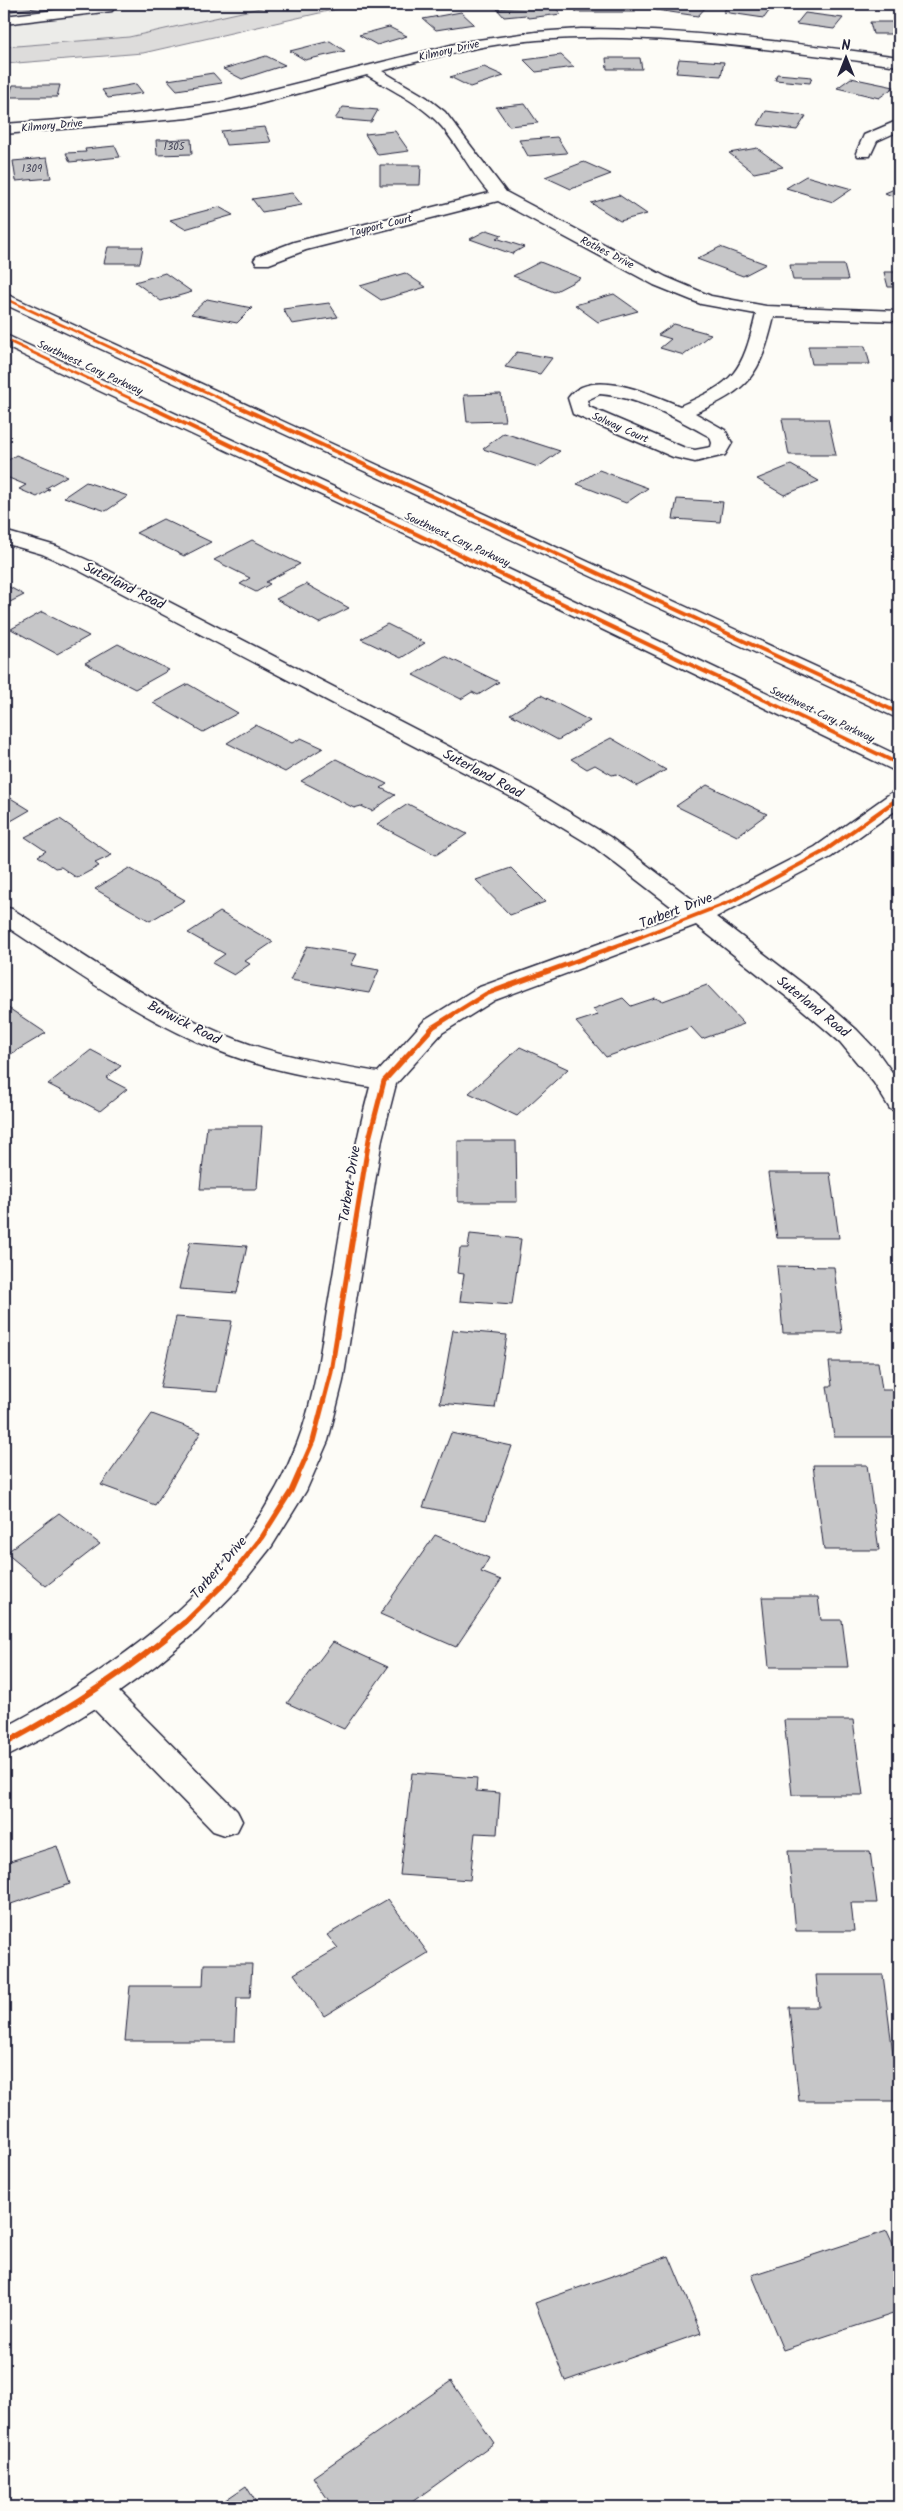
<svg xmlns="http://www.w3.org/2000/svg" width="903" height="2511" viewBox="0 0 903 2511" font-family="Kalam,sans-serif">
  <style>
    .built { fill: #ecece9 }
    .green { fill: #dddcdb; stroke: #807f8b }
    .building { fill: #c6c6c8; stroke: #22223b }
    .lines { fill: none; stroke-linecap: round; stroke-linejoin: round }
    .minor-casing { stroke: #22223b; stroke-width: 3 }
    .major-casing { stroke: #22223b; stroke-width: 3 }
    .minor { fill: #fdfcf7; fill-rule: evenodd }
    .major { fill: #fdfcf7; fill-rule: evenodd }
    .cycleway-far3-casing { stroke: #fdfcf7; stroke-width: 5 }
    .cycleway-far2-casing { stroke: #fdfcf7; stroke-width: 6 }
    .cycleway-far1-casing { stroke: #fdfcf7; stroke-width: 8 }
    .cycleway-casing { stroke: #fdfcf7; stroke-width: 9 }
    .cycleway-far3 { stroke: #e8590c; stroke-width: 3 }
    .cycleway-far2 { stroke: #e8590c; stroke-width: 4 }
    .cycleway-far1 { stroke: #e8590c; stroke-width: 5 }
    .cycleway { stroke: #e8590c; stroke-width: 6 }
    .labels { text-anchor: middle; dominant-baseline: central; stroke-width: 4; stroke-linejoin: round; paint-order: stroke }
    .far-street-label { font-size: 11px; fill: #22223b; stroke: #fdfcf7 }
    .number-label { font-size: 11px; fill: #4b4b5e }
    .street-label { font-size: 14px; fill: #22223b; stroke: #fdfcf7 }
  </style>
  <rect width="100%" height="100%" fill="#fdfcf7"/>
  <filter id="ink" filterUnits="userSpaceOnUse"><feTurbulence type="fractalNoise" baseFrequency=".02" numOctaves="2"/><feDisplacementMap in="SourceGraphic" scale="10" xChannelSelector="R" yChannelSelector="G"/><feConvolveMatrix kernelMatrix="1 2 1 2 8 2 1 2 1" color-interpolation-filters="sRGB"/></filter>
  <g filter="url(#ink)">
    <path class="built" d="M4,4H278L129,37L4,47Z"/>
    <path class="green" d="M278,4H359L143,53L4,64V47L129,37Z"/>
    <path class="building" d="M4,4H64L4,12Z
      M552,4L561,14L528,18L526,15L504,17L497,9Z
      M575,4H634L635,12H576Z
      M662,4H684L706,7L698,16L656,10Z
      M730,4H746L772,7L764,18L723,12Z
      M461,12L474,24L436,30L423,19Z
      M805,13L843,18L834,29L796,24Z
      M870,22H899V34H873Z
      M389,27L407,36L377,45L359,35Z
      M330,41L345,51L305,60L290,51Z
      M561,55L574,67L536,72L524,60Z
      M266,56L285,65L242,79L223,69Z
      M606,58H640L642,69H607Z
      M679,59L724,62L721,76L676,73Z
      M484,67L504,76L470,87L450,77Z
      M213,73L222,83L177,90L168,80Z
      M777,74L812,77L810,83L775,80Z
      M851,78L894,87L879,98L837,88Z
      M136,84L143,93L108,98L102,90Z
      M13,85H60L57,97H9Z
      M525,104L538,123L509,126L496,107Z
      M343,107L378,110L371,122L335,119Z
      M766,111L806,116L797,130L758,125Z
      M265,127L271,142L226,145L221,131Z
      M395,131L409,151L378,155L365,134Z
      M557,137L567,153L528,156L519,140Z
      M191,139L192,154L157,155L156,140Z
      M115,146L120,157L70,162L66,153L86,152L85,149Z
      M757,148L783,167L754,173L729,153Z
      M47,158L51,178L16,181L13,161Z
      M584,162L611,174L571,189L545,177Z
      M380,165H421L420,185H380Z
      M806,176L852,189L833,202L786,188Z
      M899,187V199L885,193Z
      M292,193L302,205L262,212L252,199Z
      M619,195L647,214L620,221L591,203Z
      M219,207L233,215L185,229L170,220Z
      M487,230L502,235L496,238L524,247L512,254L470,239Z
      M108,247H143L140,263H104Z
      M720,247L766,264L743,276L697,259Z
      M540,262L581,278L554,292L513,276Z
      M790,265H844L848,280H793Z
      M896,266H899V287H888L884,272H898Z
      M165,273L192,292L161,301L135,282Z
      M405,273L426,287L381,300L360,286Z
      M614,294L638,311L598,322L575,305Z
      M207,299L252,308L237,323L191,314Z
      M329,303L338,317L292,324L283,309Z
      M674,324L711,334L684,355L660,348L671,339L658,335Z
      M808,346H865L870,364H812Z
      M517,352L552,358L540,374L505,367Z
      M501,394L505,421L467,422L464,395Z
      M782,419H828L836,455H789Z
      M504,433L560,451L538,467L483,449Z
      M16,455L67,476L46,488L50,489L37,497L19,489L26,485L4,476V463Z
      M791,465L819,481L784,495L757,479Z
      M599,470L648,488L626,503L577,484Z
      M86,482L128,496L106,511L64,497Z
      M677,499L723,502L720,522L673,519Z
      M163,519L211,542L184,556L136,533Z
      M252,540L300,564L266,582L270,584L256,592L240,584L250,578L214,560Z
      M4,584L24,595L4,605Z
      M306,584L349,608L319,623L276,599Z
      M42,612L89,636L57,654L11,629Z
      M387,624L425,643L401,658L361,639Z
      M118,644L169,670L135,689L85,663Z
      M445,656L499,682L478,695L472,692L461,699L413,675Z
      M188,684L238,713L203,732L153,703Z
      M541,695L590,721L558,740L510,714Z
      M255,725L292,743L301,738L323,748L285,772L227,743Z
      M611,738L666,770L637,786L617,774L612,775L595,765L587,769L571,759Z
      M336,759L387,784L381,788L395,795L372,811L361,806L354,808L301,781Z
      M707,785L767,814L737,836L676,806Z
      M4,794L30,810L4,825Z
      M408,804L467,834L436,855L377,824Z
      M60,819L112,855L95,863L99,866L77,878L61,867L55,868L38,856L46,851L25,837Z
      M129,868L185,900L150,921L95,889Z
      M511,868L545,902L510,915L476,880Z
      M220,912L273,942L245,961L250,964L234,975L212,963L225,954L188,933Z
      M307,946L357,954L351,965L379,970L369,993L290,980Z
      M707,985L744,1024L702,1039L691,1027L606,1057L576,1022L598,1015L593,1009L623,998L631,1006L655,998L663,1001Z
      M4,1005L46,1033L11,1054L4,1049Z
      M520,1047L568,1069L517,1116L469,1093Z
      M91,1050L121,1066L106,1078L127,1089L100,1111L48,1084Z
      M207,1126H262L257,1189H200Z
      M458,1141H516L517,1202H458Z
      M768,1173H830L839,1238H777Z
      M470,1234L521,1239L512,1305L460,1301L464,1274L457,1273L460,1248H468Z
      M190,1242L247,1246L237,1293L179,1289Z
      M777,1266L834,1267L842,1333H783Z
      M176,1317L232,1321L217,1392L160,1388Z
      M453,1330L507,1335L495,1408L440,1403Z
      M829,1362H878L882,1390H895L899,1419V1437H834L827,1386H832Z
      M152,1414L201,1432L155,1505L101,1485Z
      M451,1433L512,1446L486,1520L423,1507Z
      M813,1465H867L879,1550H824Z
      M59,1513L100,1544L46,1586L6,1553Z
      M435,1535L489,1558L481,1572L501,1580L456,1647L380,1614Z
      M762,1597H818L821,1620H842L848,1667H769Z
      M333,1642L388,1667L344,1729L287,1703Z
      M784,1720H853L863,1795H792Z
      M412,1773L477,1778L476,1791L500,1793L497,1834L475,1833L470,1880L400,1875Z
      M57,1846L70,1884L8,1905L4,1892V1863Z
      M788,1851H870L877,1903H851L854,1931H796Z
      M388,1899L428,1953L324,2016L294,1974L338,1948L327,1935Z
      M204,1964H252L250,1998H237L235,2041H125L130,1986H203Z
      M816,1975H883L899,2101H799L789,2007H819Z
      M887,2231L899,2257V2312L783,2350L752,2275Z
      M669,2256L701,2333L565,2381L535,2303Z
      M451,2381L494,2443L405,2507H333L313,2477Z
      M246,2486L259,2507H215Z"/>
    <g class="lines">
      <g class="minor-casing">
        <path id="minor" d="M106,4L112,5L114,8L112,11L4,24V16Z
          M581,29C688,29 794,43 899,57V66C779,51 659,31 537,40C485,44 433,57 382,71L426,97L445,112L506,192L666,277L711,296L766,306L899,311V321L774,317C760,375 750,389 695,413L725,430L732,443L725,455L695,462L673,457L573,414L568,398C590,366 653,395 680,406C735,382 742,373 756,314L701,304L654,285L498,201L306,250L269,264H257L254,260L257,256L294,242L489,193C471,173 460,148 442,127C422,104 393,91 367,75L248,107L188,118L4,134V124L126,115L218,103L463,42L536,32ZM600,394C639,397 676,418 710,437L712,443L711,447L695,450L685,448L589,407L587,400Z
          M899,120V131L877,141L870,156H858L856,153L864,135Z
          M4,531L56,546L92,562L531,789L610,837L701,906L815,847L891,793L899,791V808L831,857L716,917L815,993L857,1030L877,1051L899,1082V1112L890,1109L874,1083L840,1042L797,1005L696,925L495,1000L442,1033L396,1084L382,1139L343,1381L328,1441L306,1491L272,1546L238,1589L198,1630L155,1666L119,1692L237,1811L242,1821L237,1831L225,1835L213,1831L94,1709L63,1728L4,1758V1728C125,1664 248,1574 298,1441C314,1400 320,1354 327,1311C340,1236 350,1161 370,1087C319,1079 266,1070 219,1051C141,1020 73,970 4,925V907L12,909C85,955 157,1009 238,1040C283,1057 331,1064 378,1072L424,1021L477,988L681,914L594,847L515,799L78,570L42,554L4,543Z"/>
      </g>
      <g class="major-casing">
        <path id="major" d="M4,293L899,705V719L4,304Z
          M4,334L431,532L899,756V771L891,769L417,540L4,346Z"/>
      </g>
      <use href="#minor" class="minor"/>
      <use href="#major" class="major"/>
      <g class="cycleway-far3-casing">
        <path id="cycleway-far3" d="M4,298L245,410
          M4,339L155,410"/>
      </g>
      <g class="cycleway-far2-casing">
        <path id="cycleway-far2" d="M152,408L899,764
          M242,408L899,713
          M635,939L732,901L823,852L899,798"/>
      </g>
      <g class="cycleway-far1-casing">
        <path id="cycleway-far1" d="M183,1624L227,1581L262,1537L291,1491L313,1441L331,1372L369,1139L384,1081L433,1027L486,994L639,938"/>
      </g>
      <g class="cycleway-casing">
        <path id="cycleway" d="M4,1744C69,1709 128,1671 184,1623"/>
      </g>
      <use href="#cycleway-far3" class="cycleway-far3"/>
      <use href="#cycleway-far2" class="cycleway-far2"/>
      <use href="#cycleway-far1" class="cycleway-far1"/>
      <use href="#cycleway" class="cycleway"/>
    </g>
  </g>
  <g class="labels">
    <g class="far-street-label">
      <text transform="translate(449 51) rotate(-13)">Kilmory Drive</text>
      <text transform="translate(52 126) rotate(-5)">Kilmory Drive</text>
      <text transform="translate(381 226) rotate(-14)">Tayport Court</text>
      <text transform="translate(607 253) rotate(27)">Rothes Drive</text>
      <text transform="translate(90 368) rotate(25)">Southwest Cary Parkway</text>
      <text transform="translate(620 428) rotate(24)">Solway Court</text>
      <text transform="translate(457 540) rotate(25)">Southwest Cary Parkway</text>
      <text transform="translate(822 715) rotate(26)">Southwest Cary Parkway</text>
    </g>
    <g class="number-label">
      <text x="174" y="147">1305</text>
      <text x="32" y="169">1309</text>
    </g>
    <g class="street-label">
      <text transform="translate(124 586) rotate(27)">Suterland Road</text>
      <text transform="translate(483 774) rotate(28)">Suterland Road</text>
      <text transform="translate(676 911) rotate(-21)">Tarbert Drive</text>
      <text transform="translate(813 1007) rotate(39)">Suterland Road</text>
      <text transform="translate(184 1023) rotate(27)">Burwick Road</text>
      <text transform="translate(350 1184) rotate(-81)">Tarbert Drive</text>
      <text transform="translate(219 1568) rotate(-49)">Tarbert Drive</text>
    </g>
  </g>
  <rect width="903" height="2511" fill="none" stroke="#fdfcf7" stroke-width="20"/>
  <rect x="10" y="10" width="883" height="2491" fill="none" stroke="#22223b" stroke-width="2" filter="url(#ink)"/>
  <g transform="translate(846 58)" stroke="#fdfcf7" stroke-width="4" paint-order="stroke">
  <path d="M0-4L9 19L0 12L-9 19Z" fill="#22223b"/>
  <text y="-8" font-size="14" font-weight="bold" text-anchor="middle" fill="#22223b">N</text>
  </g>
</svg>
